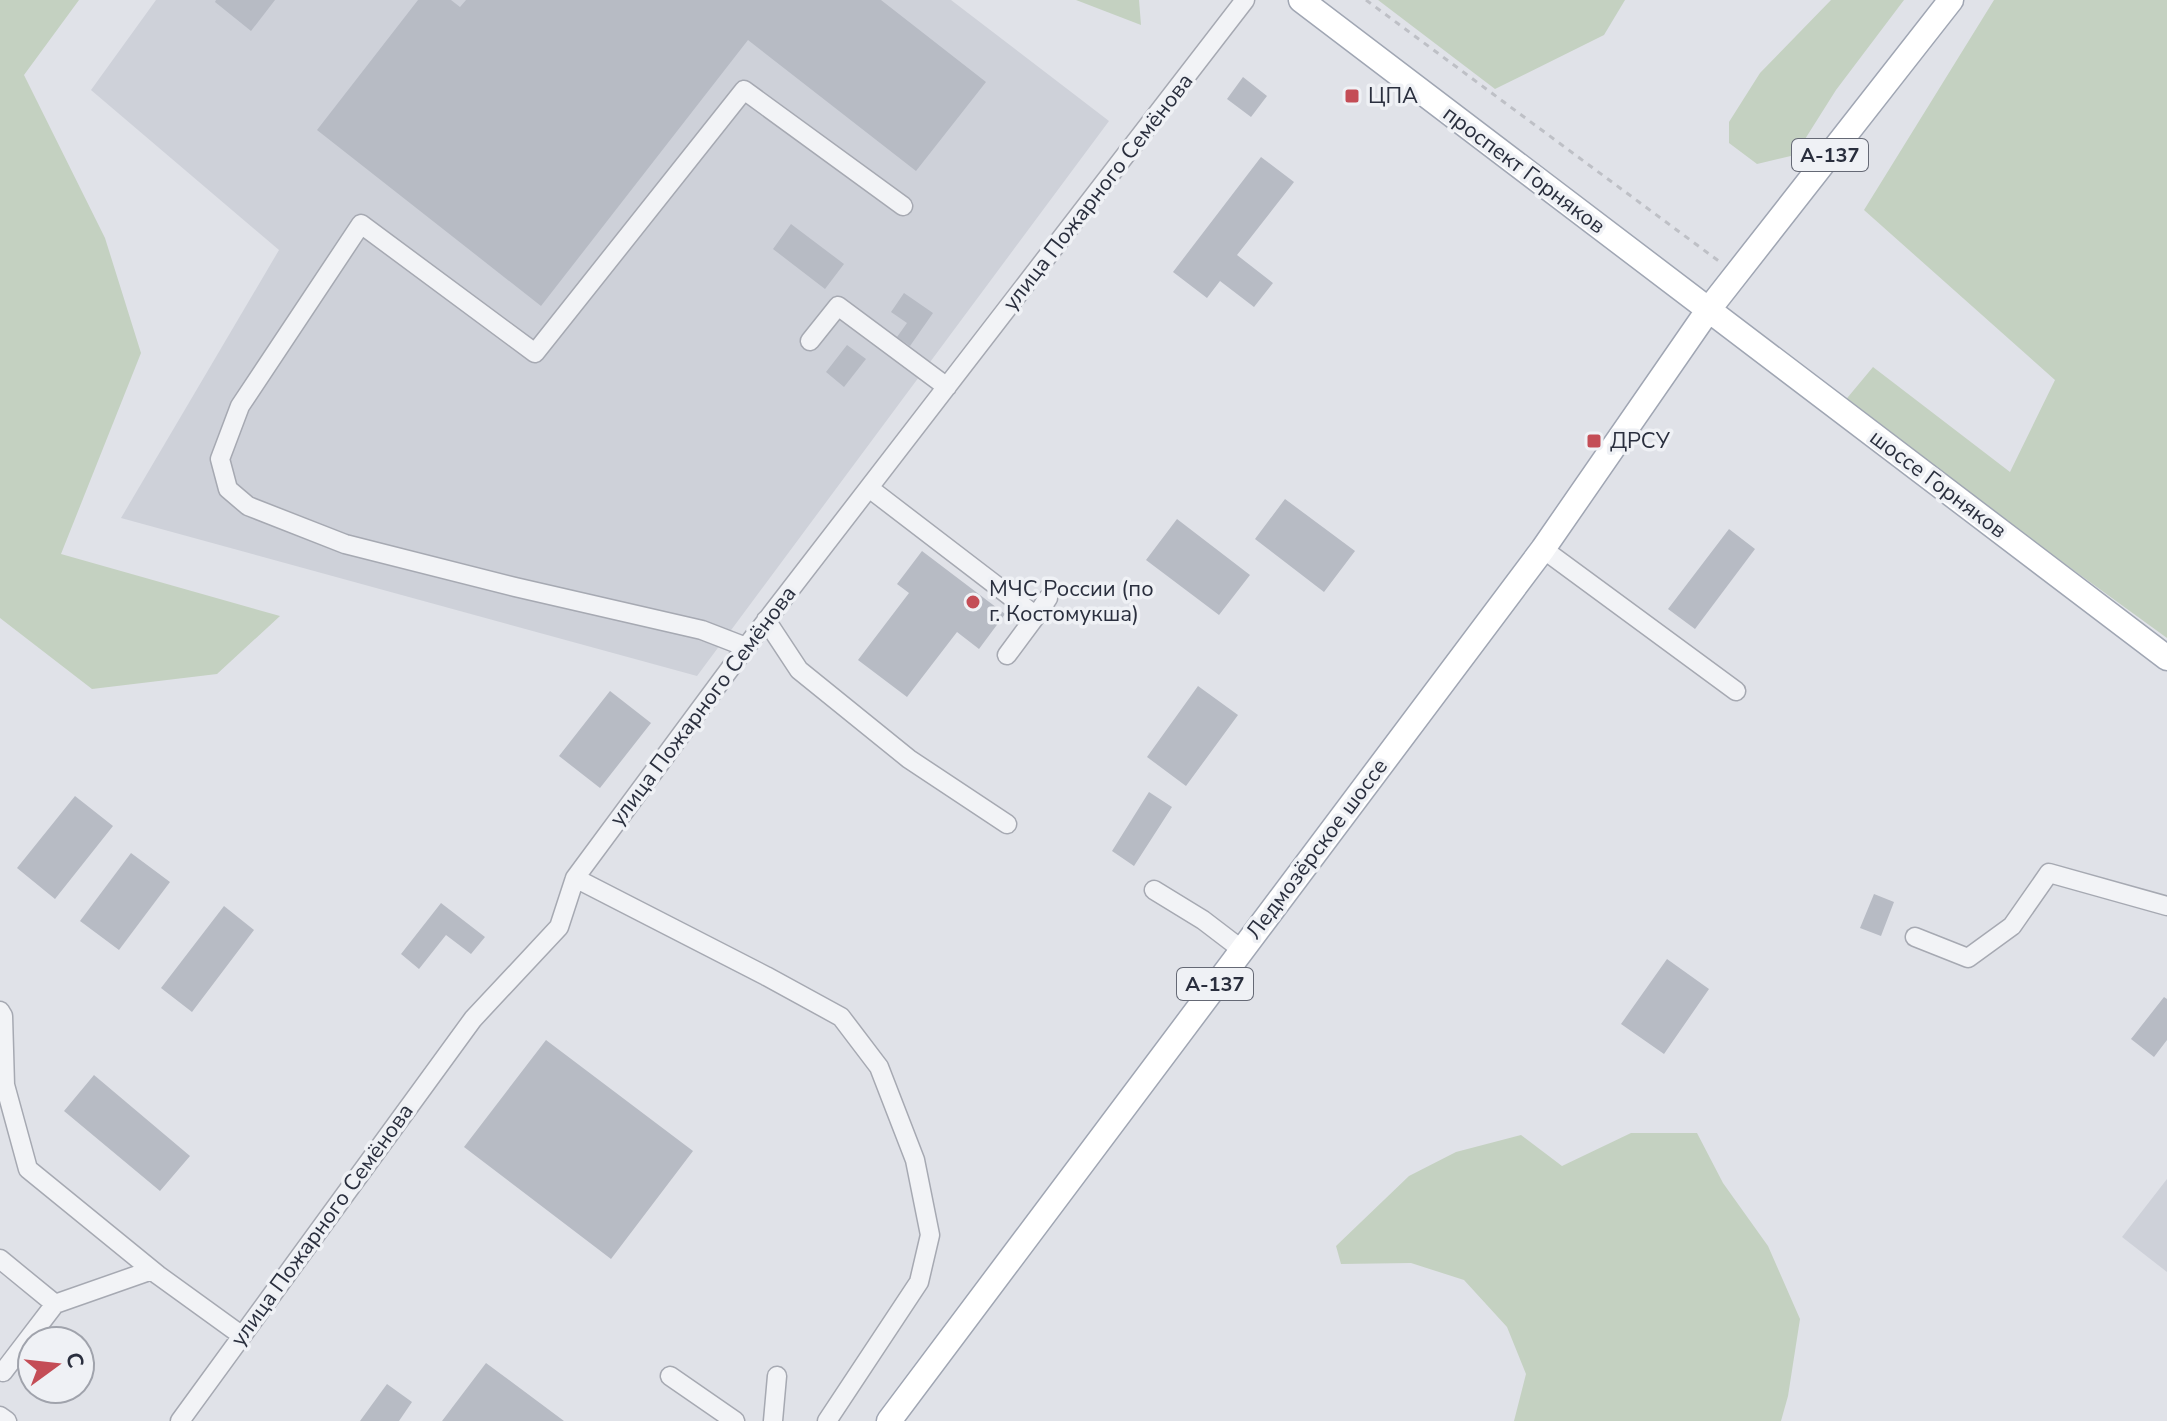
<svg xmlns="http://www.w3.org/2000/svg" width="2167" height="1421" viewBox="0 0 2167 1421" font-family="'Nunito Sans',sans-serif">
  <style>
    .built { fill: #ced1d9 }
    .green { fill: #c4d1c1 }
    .building { fill: #b7bbc4 }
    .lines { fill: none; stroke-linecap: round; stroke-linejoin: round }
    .minor-casing { stroke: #a6a9b2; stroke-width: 21 }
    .major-casing { stroke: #a0a6b3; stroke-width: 27 }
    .path { stroke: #bec0c6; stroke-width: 3; stroke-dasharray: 6 6; stroke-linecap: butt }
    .minor { stroke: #f2f3f6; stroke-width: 18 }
    .major { stroke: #fff; stroke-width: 24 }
    .poi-dot { fill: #c44d56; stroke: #eff1f5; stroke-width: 3 }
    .labels { text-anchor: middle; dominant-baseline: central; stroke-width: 7; stroke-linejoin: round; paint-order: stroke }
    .shield { fill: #eff1f5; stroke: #656975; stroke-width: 2 }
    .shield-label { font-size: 20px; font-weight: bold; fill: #2a2f3e }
    .poi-label { font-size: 22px; fill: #2a2f3e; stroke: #eff1f5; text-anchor: start }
    .street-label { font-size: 22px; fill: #2a2f3e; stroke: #eff1f5 }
  </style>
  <rect width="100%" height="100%" fill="#e0e2e8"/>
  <path class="built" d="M156,0H951L1109,121L697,676L121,518L279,250L91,90Z
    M2167,1179V1272L2122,1237Z"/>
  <path class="green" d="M0,0H79L24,75L105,238L141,353L61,554L280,616L217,674L92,689L0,618Z
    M1076,0H1139L1141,25Z
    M1378,0H1625L1604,35L1495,89Z
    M1831,0H1904L1836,90L1795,155L1757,164L1729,143V122L1760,73Z
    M1994,0H2167V638L1843,403L1873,367L2010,472L2055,380L1864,210Z
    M1631,1133H1697L1723,1183L1768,1246L1800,1319L1788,1396L1781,1421H1514L1526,1374L1507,1327L1464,1280L1411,1263L1341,1264L1336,1246L1409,1176L1456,1152L1521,1135L1562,1166Z"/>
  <path class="building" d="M216,0H275L251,31L215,2Z
    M418,0H451L460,7L466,0H881L986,82L916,171L748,40L541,306L317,130Z
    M1243,77L1267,96L1251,117L1227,99Z
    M1261,157L1294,182L1237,255L1273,283L1254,307L1220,281L1207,298L1173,272Z
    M791,224L844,264L825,289L773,249Z
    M904,293L933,313L910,346L897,337L907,323L891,312Z
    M847,345L866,359L844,387L826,372Z
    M1285,499L1355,551L1324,592L1255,539Z
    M1177,519L1250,575L1219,615L1146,560Z
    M1729,529L1755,549L1695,629L1668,609Z
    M922,551L1005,614L979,649L957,632L907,697L858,660L909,593L897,584Z
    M1198,686L1238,715L1186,786L1147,757Z
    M610,691L651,723L600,788L559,756Z
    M1149,792L1172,807L1134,866L1112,851Z
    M75,796L113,826L55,899L17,868Z
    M131,853L170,882L119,950L80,921Z
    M1874,894L1894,902L1881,936L1860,928Z
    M441,903L485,937L471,954L446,935L419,969L401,954Z
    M224,906L254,930L192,1012L161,988Z
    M1667,959L1709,989L1664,1054L1621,1024Z
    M2164,997L2167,999V1040L2154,1057L2131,1039Z
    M546,1040L693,1151L611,1259L464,1147Z
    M94,1075L190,1156L160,1191L64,1111Z
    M486,1363L564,1421H442Z
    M387,1384L412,1402L399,1421H360Z"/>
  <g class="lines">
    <g class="minor-casing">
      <path id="minor" d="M810,341L838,306L947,387
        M869,488L1036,616L1048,598
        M1543,549L1736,691
        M766,620L799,670L909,759L1007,824
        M746,647L702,630L515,587L345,544L248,506L228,489L220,459L240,406L361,224L535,353L744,90L903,206
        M1007,655L1036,616
        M575,878L766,976L841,1017L879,1067L915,1160L930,1235L919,1282L827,1421
        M1154,890L1203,920L1241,949
        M1915,937L1968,958L2012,926L2049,873L2167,906
        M0,1011L3,1016L5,1085L28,1169L158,1275L241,1335
        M0,1259L55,1304L152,1270
        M0,1370L3,1372L55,1304
        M670,1376L735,1421
        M0,1416L7,1421
        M180,1421L473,1019L559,927L575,878L746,647L1245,0
        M773,1421L777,1376"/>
    </g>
    <g class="major-casing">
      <path id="major" d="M1301,0L2167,658
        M889,1421L1543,549L1709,309L1951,0"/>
    </g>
    <path class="path" d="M1366,0L1720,262"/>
    <use href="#minor" class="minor"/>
    <use href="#major" class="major"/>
  </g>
  <g class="poi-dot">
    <rect x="1344" y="88" width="16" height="16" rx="4"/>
    <rect x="1586" y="433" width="16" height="16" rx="4"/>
    <circle cx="973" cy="602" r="8"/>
  </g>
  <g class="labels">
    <g class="shield">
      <rect x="1792" y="139" width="76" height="32" rx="6"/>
      <rect x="1177" y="968" width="76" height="32" rx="6"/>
    </g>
    <g class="shield-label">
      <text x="1830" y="155">А-137</text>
      <text x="1215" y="984">А-137</text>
    </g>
    <g class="poi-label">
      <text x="1368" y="96">ЦПА</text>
      <text x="1610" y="441">ДРСУ</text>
      <text x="989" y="589">МЧС России (по<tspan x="989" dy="25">г. Костомукша)</tspan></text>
    </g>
    <g class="street-label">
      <text transform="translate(1524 170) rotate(37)">проспект Горняков</text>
      <text transform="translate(1098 192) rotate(-52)">улица Пожарного Семёнова</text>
      <text transform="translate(1938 484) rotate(37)">шоссе Горняков</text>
      <text transform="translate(703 706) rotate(-53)">улица Пожарного Семёнова</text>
      <text transform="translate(1317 849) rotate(-53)">Ледмозёрское шоссе</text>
      <text transform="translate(322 1225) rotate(-54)">улица Пожарного Семёнова</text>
    </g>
  </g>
  <g transform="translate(56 1365) rotate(75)"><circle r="38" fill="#eff1f5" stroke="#a0a3ac" stroke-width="2"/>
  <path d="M0-6L14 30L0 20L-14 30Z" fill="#c44d56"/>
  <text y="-12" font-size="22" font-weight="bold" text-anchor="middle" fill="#2a2f3e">С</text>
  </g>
</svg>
